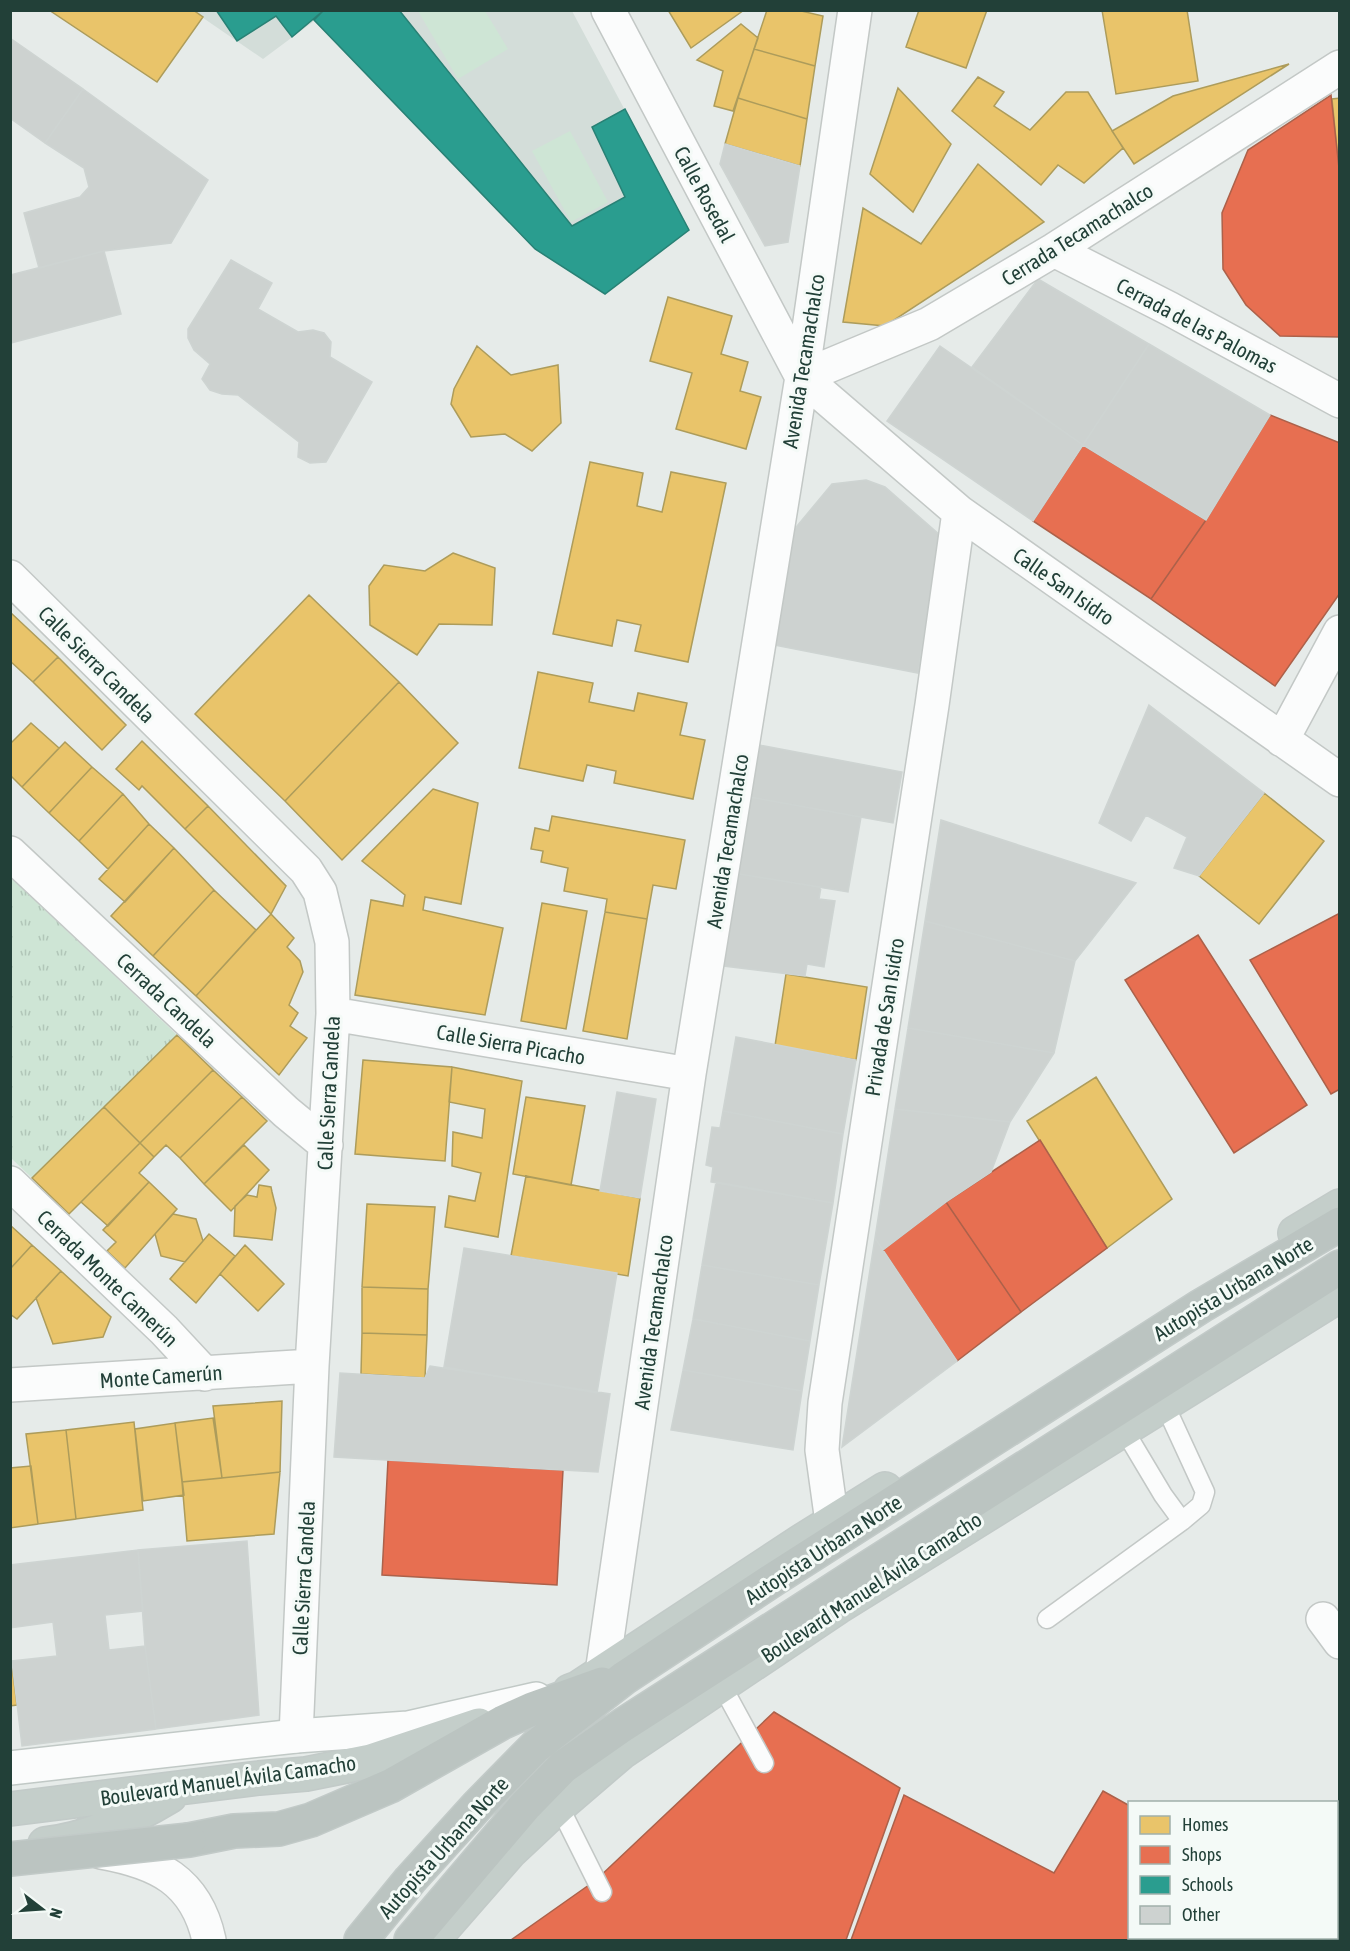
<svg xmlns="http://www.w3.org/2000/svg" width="1350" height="1951" viewBox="0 0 1350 1951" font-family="'Asap Condensed',sans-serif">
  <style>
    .built { fill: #d3ddd9 }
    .grass { fill: #cee5d5 }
    .park { fill: url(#park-tufts) }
    .homes { fill: #e9c46a; stroke: #ad9c5b; stroke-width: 1.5 }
    .shops { fill: #e76f51; stroke: #ac614a; stroke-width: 1.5 }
    .schools { fill: #2a9d8f; stroke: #288175; stroke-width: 1.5 }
    .building { fill: #cdd2d0; stroke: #ced4d2; stroke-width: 1.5 }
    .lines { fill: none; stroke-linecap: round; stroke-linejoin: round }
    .service-casing { stroke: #c3c8c6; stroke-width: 21 }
    .minor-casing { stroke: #c3c8c6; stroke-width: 36 }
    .secondary-casing { stroke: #c1c9c6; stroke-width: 36 }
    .trunk-casing { stroke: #c2cac8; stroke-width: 36 }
    .motorway-casing { stroke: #c2cac8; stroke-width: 36 }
    .service { stroke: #fbfcfc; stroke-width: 18 }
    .minor { stroke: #fbfcfc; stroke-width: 33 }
    .secondary { stroke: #fbfcfc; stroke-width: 33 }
    .trunk { stroke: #c4ceca; stroke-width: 33 }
    .motorway { stroke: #bbc4c1; stroke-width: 33 }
    .motorway-bridge-casing { stroke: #c2cac8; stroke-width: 36; stroke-linecap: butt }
    .motorway-bridge { stroke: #bbc4c1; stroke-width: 33 }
    .labels { text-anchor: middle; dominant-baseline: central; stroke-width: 6; stroke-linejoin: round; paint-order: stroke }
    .street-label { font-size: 21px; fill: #224038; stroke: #f4faf7 }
  </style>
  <defs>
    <pattern id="park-tufts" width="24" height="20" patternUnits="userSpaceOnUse" patternTransform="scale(1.5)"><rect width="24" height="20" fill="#cee5d5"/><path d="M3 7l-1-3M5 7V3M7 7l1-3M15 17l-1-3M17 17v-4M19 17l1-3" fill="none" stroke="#b1c6b8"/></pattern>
  </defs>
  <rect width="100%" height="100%" fill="#e6ebe9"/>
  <path class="built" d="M193,11H572L689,230L605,294L535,249L314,21L263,59Z"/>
  <path class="grass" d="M418,11H485L508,49L458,79Z
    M570,131L608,202L571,222L532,151Z"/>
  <path class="park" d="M10,877L177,1035L32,1178L11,1158Z"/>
  <path class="homes" d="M49,10H193L203,17L157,82Z
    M668,10H744L691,48Z
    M767,10H797L823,16L815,66L754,49Z
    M919,10H987L966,68L906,47Z
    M1102,10H1187L1198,81L1116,94Z
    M741,24L758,38L733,111L714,106L723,71L697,60Z
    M754,49L815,66L807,119L738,98Z
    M1289,64L1134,164L1112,131L1173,96Z
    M978,77L1004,92L994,106L1030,130L1066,92H1088L1123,148L1084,183L1058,165L1041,185L952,111Z
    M898,88L951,144L913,212L870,174Z
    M738,98L807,119L800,166L725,144Z
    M1340,98V170H1339L1332,99Z
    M978,164L1044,222L885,326L843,322L863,208L921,244Z
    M668,297L732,316L721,354L748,362L740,391L761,397L746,449L676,429L692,373L650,361Z
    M477,346L511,375L558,365L561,423L532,451L505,434L471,437L451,404L454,389Z
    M590,462L643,473L637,506L662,512L671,472L726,483L688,662L635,651L641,625L617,620L612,646L553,634Z
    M453,553L495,568L492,625L439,624L417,655L370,625L369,586L384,565L425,571Z
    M309,595L399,682L285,801L195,714Z
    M10,612L58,657L33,682L10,661Z
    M58,657L126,725L102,750L33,682Z
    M538,672L593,683L589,702L634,711L638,693L687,703L680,735L705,740L693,799L614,783L616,771L587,765L583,781L519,768Z
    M399,682L458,743L342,860L285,801Z
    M31,723L59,748L22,787L10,775V744Z
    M142,741L208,806L185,829L142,786L139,790L116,769Z
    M65,742L92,767L49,813L22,787Z
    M92,767L123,794L79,841L49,813Z
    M433,789L478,803L461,904L425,897L423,910L503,928L485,1015L355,995L371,900L403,906L405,895L362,861Z
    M1264,793L1324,841L1259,924L1199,876Z
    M123,794L149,824L108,869L79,841Z
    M208,806L286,886L271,914L185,829Z
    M552,816L685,840L676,889L653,885L647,919L605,912L607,899L564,891L568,868L541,862L543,851L531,849L535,828L549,831Z
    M149,824L174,848L125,902L99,879Z
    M174,848L214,890L153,956L111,916Z
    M214,890L256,930L196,996L153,956Z
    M542,903L587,911L566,1029L521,1021Z
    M605,912L647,919L627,1039L583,1031Z
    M271,914L294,938L287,947L300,961L303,972L289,1005L298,1013L290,1026L307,1038L279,1075L196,996Z
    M786,974L867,987L856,1060L775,1046Z
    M177,1035L213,1070L140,1143L104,1107Z
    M363,1060L452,1067L445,1161L355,1154Z
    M452,1067L522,1081L498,1237L445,1227L449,1196L475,1201L481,1173L452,1166L453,1132L482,1138L485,1109L449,1102Z
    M213,1070L242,1097L180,1158L166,1145L154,1157L140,1143Z
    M1096,1077L1172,1199L1107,1248L1027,1121Z
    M242,1097L267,1121L204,1184L180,1158Z
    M526,1097L585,1106L571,1185L513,1174Z
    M104,1107L140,1143L69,1214L32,1178Z
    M140,1143L154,1157L139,1173L149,1182L108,1226L81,1202Z
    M244,1145L269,1170L231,1211L204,1184Z
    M526,1176L640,1198L628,1276L511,1256Z
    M149,1182L177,1209L125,1268L107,1251L116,1242L103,1230Z
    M259,1185L271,1187L272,1192L276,1208L272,1240L234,1236L235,1206L247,1195L257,1197Z
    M367,1204L435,1207L428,1289L362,1287Z
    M173,1214L196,1219L203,1241L185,1262L161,1256L155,1234Z
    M10,1225L32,1245L10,1269Z
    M209,1234L235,1256L196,1303L170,1279Z
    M32,1245L61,1271L17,1319L10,1314V1269Z
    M245,1245L284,1284L258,1311L220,1274Z
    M61,1271L111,1317L103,1337L53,1344L36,1298Z
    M362,1287L428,1289L427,1335L362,1333Z
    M362,1333L427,1335L425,1378L361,1374Z
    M282,1401L280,1472L222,1478L213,1406Z
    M213,1418L222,1478L182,1482L175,1423Z
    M134,1422L143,1510L76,1519L66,1430Z
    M175,1423L184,1495L143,1501L135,1429Z
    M66,1430L76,1519L38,1524L26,1434Z
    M31,1466L38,1524L10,1528V1468Z
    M280,1472L274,1534L187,1541L182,1482Z
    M10,1650L17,1705L10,1706Z"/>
  <path class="shops" d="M1331,95L1340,177V337L1280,336L1246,305L1223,269L1222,213L1248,150Z
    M1270,415L1340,443V593L1275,686L1151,599L1206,520Z
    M1083,445L1206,520L1151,599L1033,521Z
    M1340,913V1089L1331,1094L1250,960Z
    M1198,935L1307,1105L1234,1153L1125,980Z
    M1040,1140L1107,1248L1021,1312L946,1202Z
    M946,1202L1021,1312L957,1361L883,1250Z
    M388,1460L563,1470L557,1585L382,1575Z
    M774,1712L900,1788L846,1940H511L596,1880Z
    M1103,1791L1130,1806V1938H1276L1278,1940H851L904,1795L1054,1873Z"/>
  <path class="schools" d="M216,10H324L292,37L276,16L237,41Z
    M324,10H399L572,226L625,197L592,127L625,109L689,230L605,294L535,249L314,20Z"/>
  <path class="building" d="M10,38L83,89L45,143L10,118Z
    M83,89L208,180L171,243L104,251L39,268L24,213L80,197L89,187L84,168L45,143Z
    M725,144L800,166L788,242L765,246L720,164Z
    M104,251L121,314L11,343L10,275Z
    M231,260L272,283L258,309L298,332L313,330L324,333L331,342L330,357L372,382L326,462L310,463L298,457L299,442L238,395L222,394L210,390L202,379L210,364L194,350L188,338V329Z
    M1038,279L1149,344L1083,445L972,367Z
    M1149,344L1270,415L1206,520L1083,445Z
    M940,346L1083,445L1033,521L887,421Z
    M866,480L885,487L940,535L918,673L774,645L792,532L832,484Z
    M1149,705L1264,793L1199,876L1174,868L1187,837L1146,815L1131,841L1099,823Z
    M759,745L902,772L893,823L750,797Z
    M750,797L861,817L848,892L739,874Z
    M941,820L1136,883L1075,961L925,921Z
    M739,874L821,887L819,899L835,901L824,967L807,964L805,976L724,966Z
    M925,921L1075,961L1054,1053L908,1028Z
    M908,1028L1054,1053L1010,1122L895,1109Z
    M736,1037L856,1060L843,1134L723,1111Z
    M617,1092L656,1099L640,1198L600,1191Z
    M895,1109L1010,1122L991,1172L946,1202L883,1250L875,1238Z
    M723,1111L843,1134L833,1203L711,1182L713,1167L706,1165L712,1127L720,1128Z
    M716,1182L833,1203L819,1285L702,1265Z
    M875,1238L957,1361L842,1447Z
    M464,1248L617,1273L597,1393L444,1367Z
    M702,1265L819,1285L810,1341L693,1319Z
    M693,1319L810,1341L802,1391L683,1370Z
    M430,1366L610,1394L598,1472L334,1457L340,1373L425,1378Z
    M683,1370L802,1391L793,1450L671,1430Z
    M247,1541L259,1715L156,1729L145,1646L138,1550Z
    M138,1550L143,1611L105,1615L109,1650L145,1646L156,1729L22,1746L12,1661L57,1656L53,1622L10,1628V1565Z"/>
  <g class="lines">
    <g class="service-casing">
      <path id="service" d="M1123,1428L1163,1495L1182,1521
        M1047,1619L1182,1521L1201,1505L1205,1492L1164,1403
        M721,1684L764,1763
        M559,1806L602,1892"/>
    </g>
    <g class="minor-casing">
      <path id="minor" d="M608,10L802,377L959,512L1340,780
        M1054,250L1170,309L1340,401
        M802,377L929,324L1054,250L1340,67
        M10,577L306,870L320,892L332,942L333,1014L312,1366L296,1736
        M1282,740L1340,632
        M10,853L286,1112L326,1145
        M333,1014L689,1074
        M10,1183L164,1330L205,1374
        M10,1385L312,1366
        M832,1522L822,1450L825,1403L932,705L959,512
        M1323,1619L1340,1642
        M602,1673L689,1074L802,377L855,10
        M101,1852C157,1862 196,1880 209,1940"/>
    </g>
    <g class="secondary-casing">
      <path id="secondary" d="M10,1768L296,1736L408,1728L536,1699"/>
    </g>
    <g class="trunk-casing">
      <path id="trunk" d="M1295,1233L1340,1206
        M570,1691L578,1688L800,1542L885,1489
        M10,1809L259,1778L306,1774L371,1761L479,1725
        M45,1844C89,1839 132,1819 170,1796
        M433,1940L510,1852L559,1806L622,1752L838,1607L1340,1295"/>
    </g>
    <g class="motorway-casing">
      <path id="motorway" d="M189,1840L234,1831L279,1829L311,1820L390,1786L503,1722L532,1709L602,1684
        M361,1940L410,1880L477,1806L535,1747L624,1678L774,1579L1201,1306L1340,1224
        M411,1940L525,1806L563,1767L623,1725L852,1578L1340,1267"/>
    </g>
    <use href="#service" class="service"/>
    <use href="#minor" class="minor"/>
    <use href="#secondary" class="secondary"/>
    <use href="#trunk" class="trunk"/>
    <use href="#motorway" class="motorway"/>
    <g class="motorway-bridge-casing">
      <path id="motorway-bridge" d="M10,1859L189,1840"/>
    </g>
    <use href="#motorway-bridge" class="motorway-bridge"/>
  </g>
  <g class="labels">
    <g class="street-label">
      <text transform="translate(705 194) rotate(62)">Calle Rosedal</text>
      <text transform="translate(1077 234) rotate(-32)">Cerrada Tecamachalco</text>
      <text transform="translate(1197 325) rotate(28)">Cerrada de las Palomas</text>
      <text transform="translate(803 361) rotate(-81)">Avenida Tecamachalco</text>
      <text transform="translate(1064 586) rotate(35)">Calle San Isidro</text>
      <text transform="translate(97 664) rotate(45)">Calle Sierra Candela</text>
      <text transform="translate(727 841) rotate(-81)">Avenida Tecamachalco</text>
      <text transform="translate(167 1000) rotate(43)">Cerrada Candela</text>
      <text transform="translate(884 1017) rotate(-81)">Privada de San Isidro</text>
      <text transform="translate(511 1044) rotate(10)">Calle Sierra Picacho</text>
      <text transform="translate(328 1093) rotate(-87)">Calle Sierra Candela</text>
      <text transform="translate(108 1278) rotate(44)">Cerrada Monte Camerún</text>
      <text transform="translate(1233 1288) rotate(-31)">Autopista Urbana Norte</text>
      <text transform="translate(653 1322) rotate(-82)">Avenida Tecamachalco</text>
      <text transform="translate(161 1376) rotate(-4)">Monte Camerún</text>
      <text transform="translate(823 1549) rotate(-33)">Autopista Urbana Norte</text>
      <text transform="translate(303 1578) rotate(-87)">Calle Sierra Candela</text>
      <text transform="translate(871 1587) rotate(-33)">Boulevard Manuel Ávila Camacho</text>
      <text transform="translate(228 1780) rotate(-8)">Boulevard Manuel Ávila Camacho</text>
      <text transform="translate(443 1847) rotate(-48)">Autopista Urbana Norte</text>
    </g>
  </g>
  <rect width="1350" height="1951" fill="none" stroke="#224038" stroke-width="24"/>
  <rect x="1128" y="1801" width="210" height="138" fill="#f4faf7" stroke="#a0b0ab" stroke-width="1.5"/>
  <rect x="1140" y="1816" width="30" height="18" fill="#e9c46a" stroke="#a0b0ab" stroke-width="1.5"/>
  <text x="1182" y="1831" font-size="18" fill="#224038">Homes</text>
  <rect x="1140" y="1846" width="30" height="18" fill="#e76f51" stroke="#a0b0ab" stroke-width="1.5"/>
  <text x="1182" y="1861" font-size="18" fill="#224038">Shops</text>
  <rect x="1140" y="1876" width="30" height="18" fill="#2a9d8f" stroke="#a0b0ab" stroke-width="1.5"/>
  <text x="1182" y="1891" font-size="18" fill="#224038">Schools</text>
  <rect x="1140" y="1906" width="30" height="18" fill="#cdd2d0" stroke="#a0b0ab" stroke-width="1.5"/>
  <text x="1182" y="1921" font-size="18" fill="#224038">Other</text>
  <g transform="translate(42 1909) rotate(107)" stroke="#f4faf7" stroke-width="4.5" paint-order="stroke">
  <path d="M0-4.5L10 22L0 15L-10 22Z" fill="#224038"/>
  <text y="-9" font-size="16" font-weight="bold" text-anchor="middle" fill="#224038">N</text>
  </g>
</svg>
